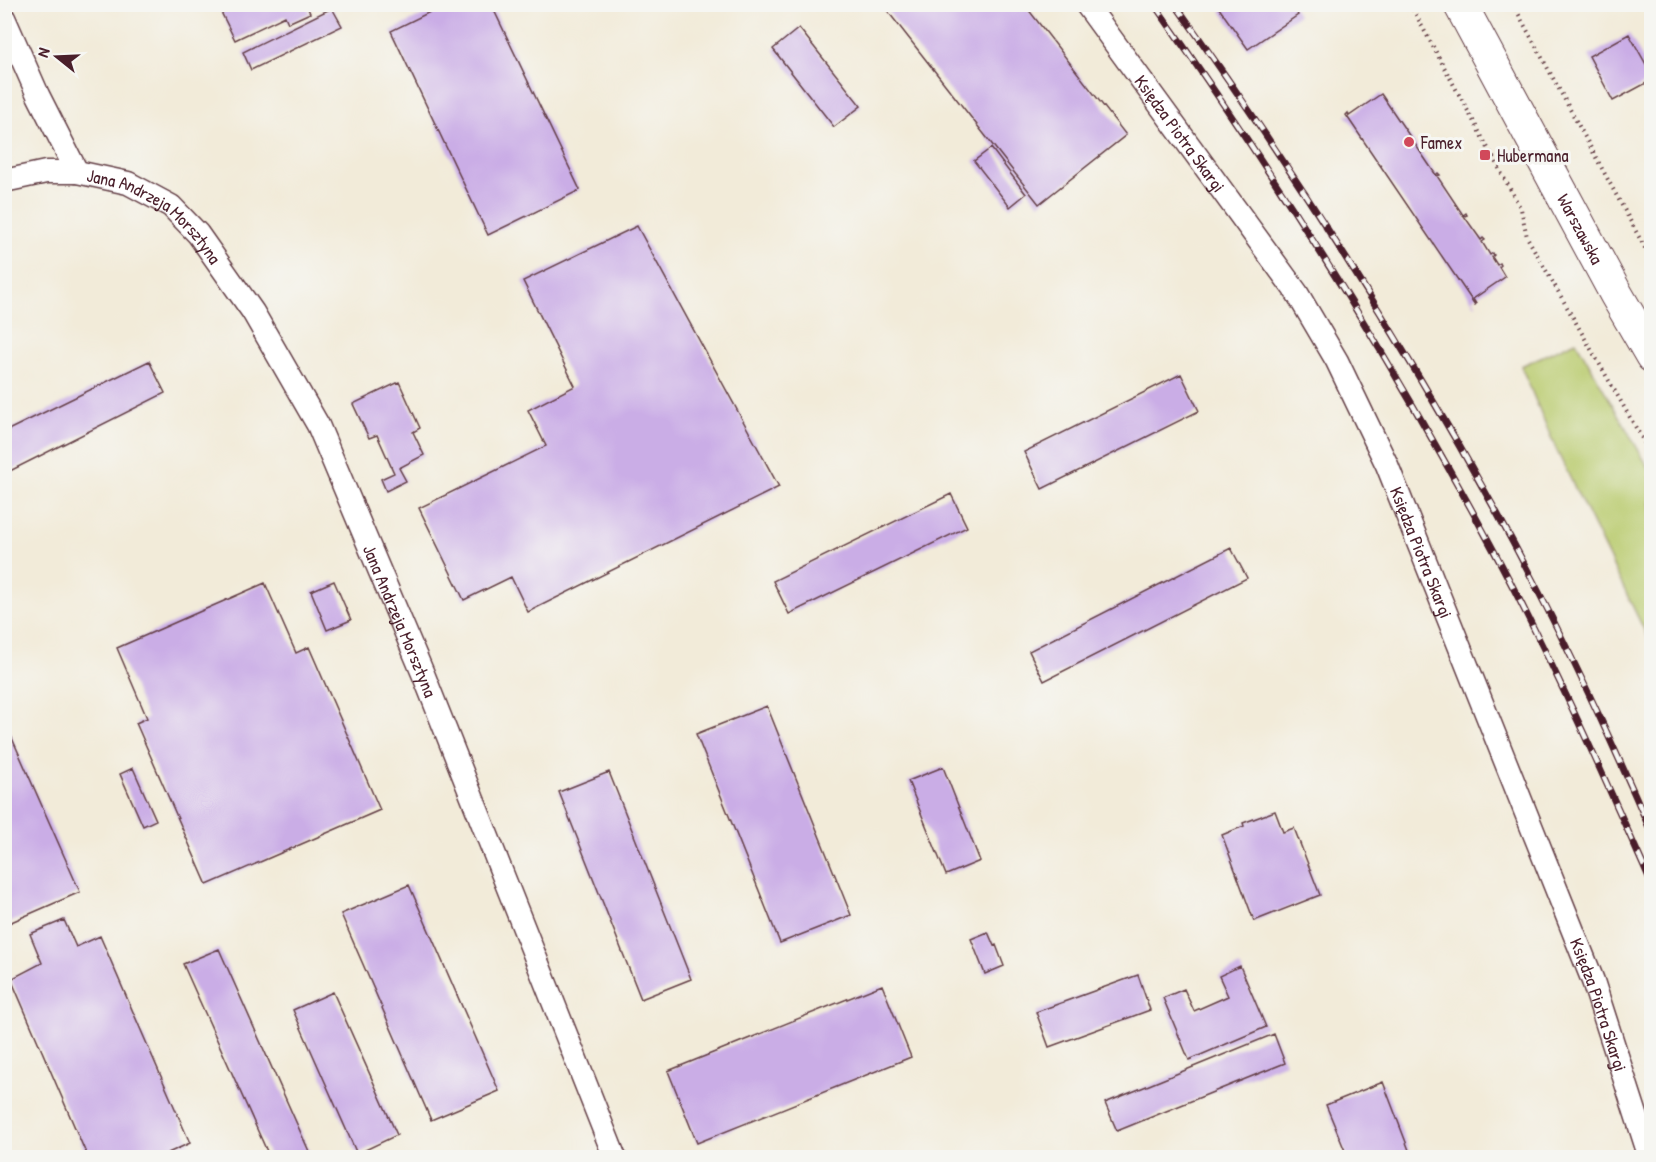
<svg xmlns="http://www.w3.org/2000/svg" width="1656" height="1162" viewBox="0 0 1656 1162" font-family="'Patrick Hand',sans-serif">
  <style>
    .green { fill: #b9cb6e; stroke: #82754c; stroke-width: 1.5 }
    .building { fill: #caade6 }
    .lines { fill: none; stroke-linecap: round; stroke-linejoin: round }
    .street-casing { stroke: #633e45; stroke-width: 25 }
    .primary-casing { stroke: #633e45; stroke-width: 35 }
    .path { stroke: #633e45; stroke-width: 4; stroke-dasharray: 1.5 4.5; stroke-linecap: butt }
    .street { stroke: #fff; stroke-width: 22 }
    .primary { stroke: #fff; stroke-width: 33 }
    .rail-casing { stroke: #4a1f2b; stroke-width: 7 }
    .rail { stroke: #f6f6f2; stroke-width: 4.5; stroke-dasharray: 14; stroke-linecap: butt }
    .poi-dot { fill: #d1495b; stroke: #f6f6f2; stroke-width: 2 }
    .labels { text-anchor: middle; dominant-baseline: central; stroke-width: 6; stroke-linejoin: round; paint-order: stroke }
    .street-label { font-size: 18px; fill: #4a1f2b; stroke: #f6f6f2 }
    .poi-label { font-size: 18px; fill: #4a1f2b; stroke: #f6f6f2; text-anchor: start }
  </style>
  <rect width="100%" height="100%" fill="#f6f6f2"/>
  <filter id="ink" filterUnits="userSpaceOnUse"><feTurbulence type="fractalNoise" baseFrequency=".0167" numOctaves="2"/><feDisplacementMap in="SourceGraphic" scale="12" xChannelSelector="R" yChannelSelector="G"/><feConvolveMatrix kernelMatrix="1 2 1 2 8 2 1 2 1" color-interpolation-filters="sRGB"/></filter>
  <filter id="wash" filterUnits="userSpaceOnUse"><feTurbulence type="fractalNoise" baseFrequency=".008" numOctaves="4" result="noise"/><feDisplacementMap in="SourceGraphic" scale="24" xChannelSelector="R" yChannelSelector="G"/><feGaussianBlur stdDeviation="1.35" result="paint"/><feColorMatrix in="noise" values="0 0 0 0 0 0 0 0 0 0 0 0 0 0 0 0 0 1.4 0 .05"/><feComposite in="paint" operator="in"/></filter>
  <g filter="url(#wash)">
    <rect width="100%" height="100%" fill="#f2ebd9"/>
    <path class="green" d="M1576,341L1651,472V644L1556,449L1521,366Z"/>
    <g id="blocks">
      <path class="building" d="M237,4H306L310,13L288,23L285,16L235,40L221,12Z
        M446,4H491L580,190L488,235L391,31Z
        M882,4H1024L1126,135L1039,204Z
        M1216,4H1292L1298,15L1248,49Z
        M332,8L342,26L251,70L243,52Z
        M799,28L861,106L834,127L773,49Z
        M1629,34L1652,75V80L1613,101L1589,56Z
        M1381,94L1436,175L1438,173L1440,175L1437,176L1463,215L1466,213L1467,215L1464,216L1481,240L1483,238L1485,240L1482,242L1490,255L1493,253L1494,255L1492,257L1497,265L1500,263L1501,265L1499,267L1505,277L1473,299L1476,304L1475,305L1346,115L1348,113L1349,116Z
        M991,148L1026,194L1010,207L974,161Z
        M637,226L779,487L528,612L511,577L464,600L419,508L546,446L528,410L575,386L523,281Z
        M149,361L165,393L4,474V432Z
        M1181,374L1199,411L1042,489L1024,452Z
        M399,382L420,428L413,432L424,455L399,468L406,481L386,491L381,479L394,473L377,435L369,438L353,404Z
        M951,494L967,527L789,614L773,581Z
        M1231,548L1247,578L1044,681L1029,651Z
        M334,581L351,620L327,630L311,591Z
        M265,583L296,653L309,647L380,810L207,885L136,723L147,718L117,648Z
        M767,706L851,915L780,943L696,734Z
        M4,720L80,892L9,923L4,914Z
        M943,767L980,861L946,875L908,781Z
        M133,768L156,820L143,826L120,774Z
        M609,772L691,979L641,999L559,792Z
        M1275,811L1283,832L1294,828L1320,895L1254,921L1222,835L1244,826L1243,823Z
        M409,885L499,1091L431,1120L341,914Z
        M64,920L76,947L100,936L190,1143L157,1158H88L11,979L42,963L30,934Z
        M988,932L994,946L996,945L1004,966L985,974L971,939Z
        M219,949L312,1158H270L183,964Z
        M1240,966L1266,1027L1189,1060L1163,998L1184,989L1194,1011L1228,996L1219,976Z
        M1138,975L1150,1010L1049,1047L1036,1012Z
        M882,985L911,1057L697,1143L668,1071Z
        M333,992L397,1135L357,1154L293,1010Z
        M1274,1034L1285,1063L1117,1131L1105,1103Z
        M1383,1082L1412,1158H1348L1326,1105Z"/>
    </g>
  </g>
  <g filter="url(#ink)">
    <use href="#blocks" fill-opacity="0" stroke="#633e45" stroke-width="1.5"/>
    <g class="lines">
      <g class="street-casing">
        <g id="street">
          <path id="s1" d="M1086,4L1297,293L1337,361L1387,465L1593,981L1650,1158"/>
          <path d="M4,18L38,95L77,172"/>
          <path id="s2" d="M4,181L46,172H77L128,183L171,206L198,234L253,312L318,425L424,676L615,1158"/>
        </g>
      </g>
      <g class="primary-casing">
        <g id="primary">
          <path id="s3" d="M1460,4L1616,294L1652,356"/>
        </g>
      </g>
      <path class="path" d="M1410,4L1521,209L1527,237L1652,456
        M1513,4L1652,261"/>
      <use href="#street" class="street"/>
      <use href="#primary" class="primary"/>
      <g class="rail-casing">
        <path id="rail" d="M1154,4C1257,150 1354,299 1441,455C1471,508 1501,562 1528,617C1572,705 1612,795 1652,885
          M1175,4C1292,168 1400,337 1497,513C1554,617 1605,725 1652,834"/>
      </g>
      <use href="#rail" class="rail"/>
    </g>
  </g>
  <g class="poi-dot">
    <circle cx="1409" cy="142" r="6"/>
    <rect x="1479" y="149" width="12" height="12" rx="3"/>
  </g>
  <g class="labels">
    <g class="street-label">
      <text stroke="none"><textPath href="#s1" startOffset="160">Księdza Piotra Skargi</textPath></text>
      <text stroke="none"><textPath href="#s2" startOffset="166">Jana Andrzeja Morsztyna</textPath></text>
      <text stroke="none"><textPath href="#s3" startOffset="255">Warszawska</textPath></text>
      <text stroke="none"><textPath href="#s1" startOffset="646">Księdza Piotra Skargi</textPath></text>
      <text stroke="none"><textPath href="#s2" startOffset="652">Jana Andrzeja Morsztyna</textPath></text>
      <text stroke="none"><textPath href="#s1" startOffset="1132">Księdza Piotra Skargi</textPath></text>
    </g>
    <g class="poi-label">
      <text x="1421" y="142">Famex</text>
      <text x="1497" y="155">Hubermana</text>
    </g>
  </g>
  <rect width="1656" height="1162" fill="none" stroke="#f6f6f2" stroke-width="24"/>
  <g transform="translate(57 57) rotate(288)" stroke="#f6f6f2" stroke-width="4.5" paint-order="stroke">
  <path d="M0-4.5L10 22L0 15L-10 22Z" fill="#4a1f2b"/>
  <text y="-9" font-size="16" font-weight="bold" text-anchor="middle" fill="#4a1f2b">N</text>
  </g>
</svg>
